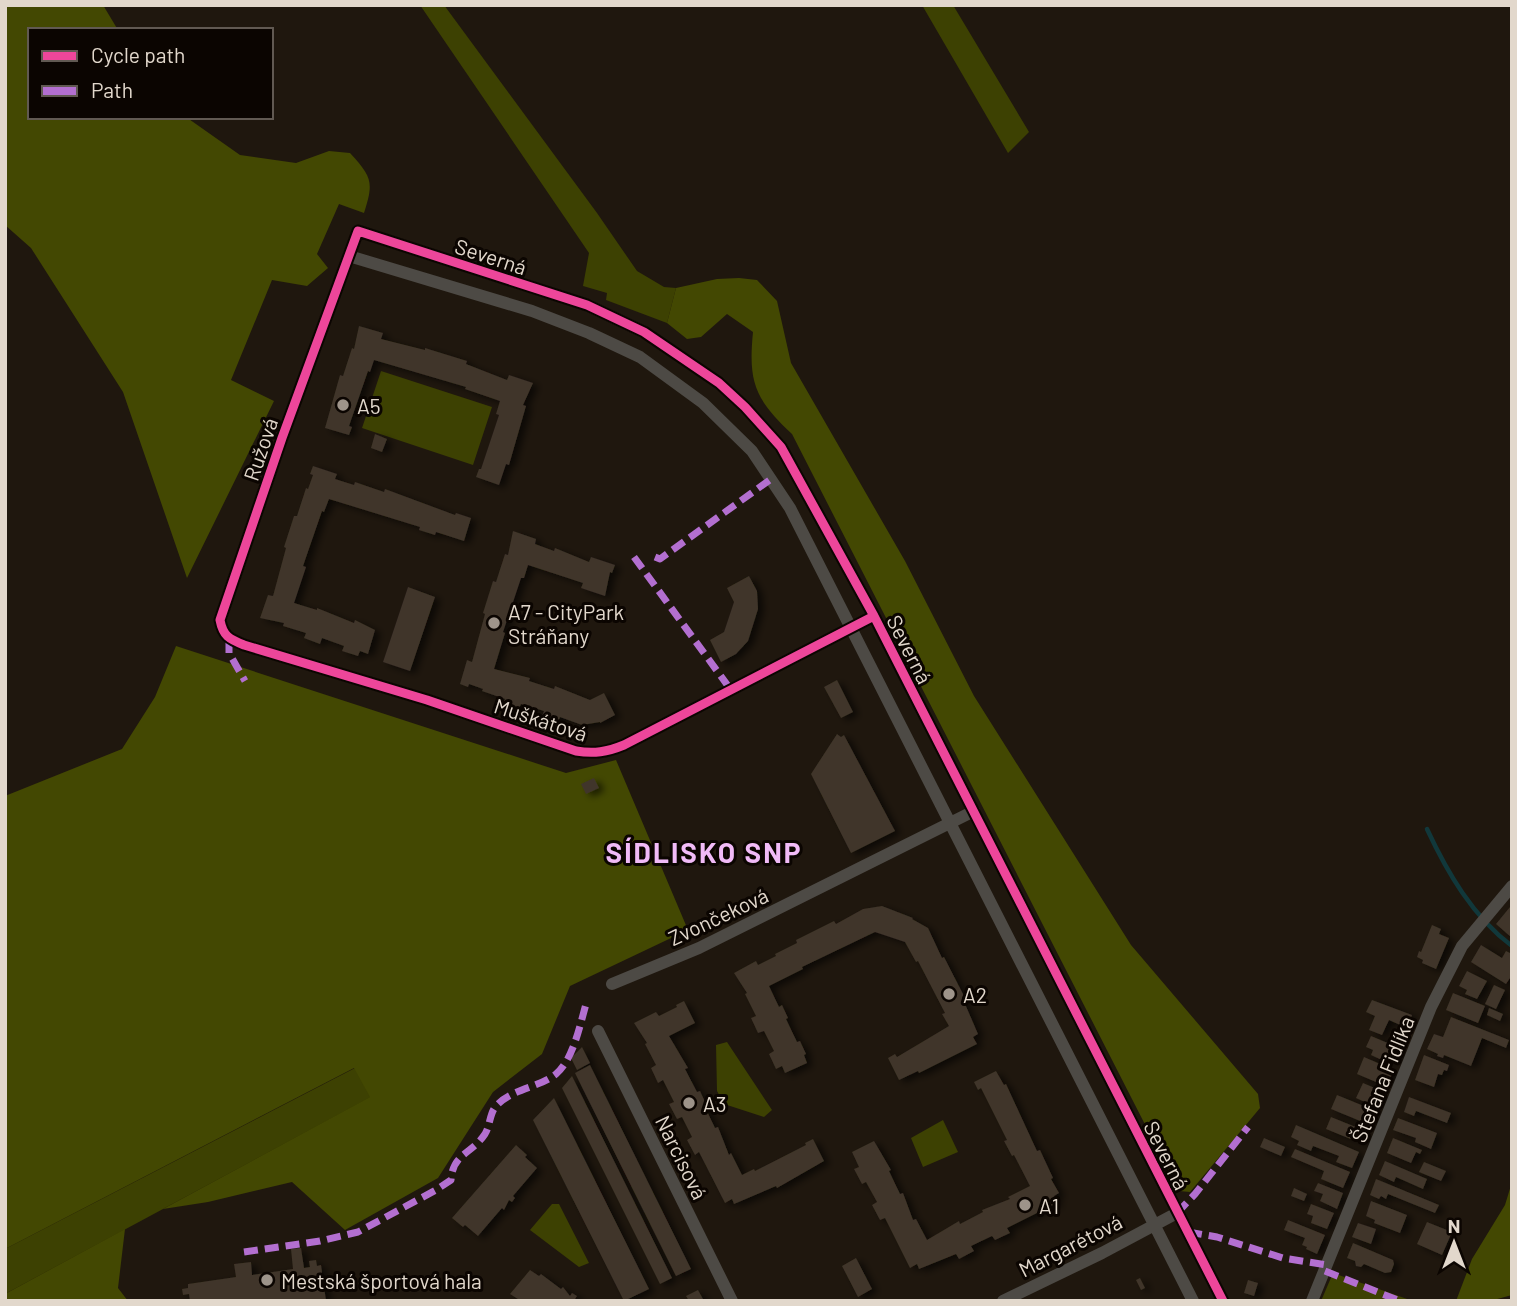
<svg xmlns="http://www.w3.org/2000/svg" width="1517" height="1306" viewBox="0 0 1517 1306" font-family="Barlow,sans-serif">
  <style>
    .green { fill: #3d4102 }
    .forest { fill: #434802 }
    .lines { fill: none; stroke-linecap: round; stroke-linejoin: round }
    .stream { stroke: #11383b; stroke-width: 4.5 }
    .building { fill: #3f3529; filter: url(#shadow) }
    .minor { stroke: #4d4a45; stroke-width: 12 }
    .quiet { stroke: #b36fd0; stroke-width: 7; stroke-dasharray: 14 7; stroke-linecap: butt }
    .cycleway-casing { stroke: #0b0501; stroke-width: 13 }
    .cycleway { stroke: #ed469a; stroke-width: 9 }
    .poi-dot { fill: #9e948a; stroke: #0b0501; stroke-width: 2.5 }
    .labels { text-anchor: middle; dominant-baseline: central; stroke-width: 6; stroke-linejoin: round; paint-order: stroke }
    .street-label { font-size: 21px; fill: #e2d8cc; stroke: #0b0501 }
    .poi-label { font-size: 21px; fill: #e2d8cc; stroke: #0b0501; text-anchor: start }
    .district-label { font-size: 28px; font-weight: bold; letter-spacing: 2px; fill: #f0baf7; stroke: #0b0501 }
  </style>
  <defs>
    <filter id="shadow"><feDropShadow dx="5.5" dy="3" stdDeviation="3.5" flood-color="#0009"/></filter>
  </defs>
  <rect width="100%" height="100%" fill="#1f170e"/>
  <path class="green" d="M420,5H444L597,213L637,271L664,287L676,288L667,323L606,300L607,293L583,286L589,253Z
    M922,5H953L1029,132L1008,153Z
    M381,371L492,407L473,465L362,428Z
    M727,1042L772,1110L764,1117L724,1104L717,1091L716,1045Z
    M355,1068L371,1097L5,1294V1249Z
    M943,1120L958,1152L923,1167L911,1138Z
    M552,1204H559L589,1263L579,1267L530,1230Z
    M1333,1273L1410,1300L1418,1301H1321Z"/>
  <path class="forest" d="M5,5H103L118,30H30V117H186L240,155L296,163L329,151L350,153C372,177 374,182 364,213L339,204L317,254L328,268L307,286L272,280L231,380L274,401L187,578L123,392L31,248L5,225Z
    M739,278L757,280L777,301L791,363L905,561L974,696L1131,945L1258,1094L1260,1108L1190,1192L1179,1191L792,434C755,399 748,383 753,332L727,314L701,337L687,339L667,323L676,288L717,279Z
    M176,646L566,773L616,760L688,930L570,986L542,1054L493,1092L438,1178L345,1230L292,1182L208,1202L163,1209L370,1097L354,1068L5,1249V796L122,749L155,697Z
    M1512,1182V1295L1490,1301H1456L1472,1259L1505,1205Z
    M125,1229L118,1288L128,1301H5V1294Z"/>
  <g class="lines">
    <path class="stream" d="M1427,829C1447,872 1473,917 1512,946"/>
  </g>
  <path class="building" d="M359,326L383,333L381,339L425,350V348L467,361L466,364L507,380L509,375L533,383L523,405L526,406L509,465L506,464L499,485L476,477L479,469H481L499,415L496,414L500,401L465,389L466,387L374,360L370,372L368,371L349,426L352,427L349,435L325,428L340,375L343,376L352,348L354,349Z
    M375,434L387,439L382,452L371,448Z
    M313,466L337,474L335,479L354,485L355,482L384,492L385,489L455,515L456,513L471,518L464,541L436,532L435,535L419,530L420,527L329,499L324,512L322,511L303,566L306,567L294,603L317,610V608L354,623L355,620L375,630L368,654L360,651L358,656L342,651L344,646L322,638L320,644L304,638L306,633L283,626L284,623L260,618L268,595L273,596L286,548L284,547L294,516H297L306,488L308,489L313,475L310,474Z
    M513,531L536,539L535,544L554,551L555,548L589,562L591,557L615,565L612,573L610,572L605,596L581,588L583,583L528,565L524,578H521L503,632L505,633L494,669L530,678L529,681L554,689L555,686L590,700L604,693L615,715L600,723V722L582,725L560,717L558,722L542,717L544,711L521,704L519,709L503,704L505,699L482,691L483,689L469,684L468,687L460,684L467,660L472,662L485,614L483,613L493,581L496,582L505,554L508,555Z
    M749,576L757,591L758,609L748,641L736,654L721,662L710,640L724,632L734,602L727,588Z
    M408,587L435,597L410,671L383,662Z
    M837,680L853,712L841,718L824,687Z
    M837,734L841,737L844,735L895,831L851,853L811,774Z
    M594,778L599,788L586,794L581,784Z
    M882,906L913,918L912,919L928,928L942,958L944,957L964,996L962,997L978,1034L973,1037L977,1044L919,1073L918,1071L899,1080L888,1058L895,1054L897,1057L949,1026L942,1014L945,1013L918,961L916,962L905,942L875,932L802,967L803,969L769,986L779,1007L782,1005L788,1018L786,1019L797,1042L800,1041L806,1054L804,1055L807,1063L785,1073L782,1066L776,1069L769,1054L774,1051L764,1031L758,1033L751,1018L756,1016L745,994L747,993L734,973L756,961L758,965L776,956L775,954L797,943L796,940L834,921L836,924L863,909Z
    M1510,907L1512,908V938L1496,924Z
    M1432,925L1441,929L1439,934L1449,938L1436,969L1422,963L1423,960L1417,957L1419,951L1421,952Z
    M1481,945L1502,958L1506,951L1512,954V975L1506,984L1471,962Z
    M1467,971L1487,981L1477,999L1465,994L1467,990L1459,986Z
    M1494,985L1505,990L1496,1009L1485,1004Z
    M1453,993L1485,1006L1478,1023L1446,1010Z
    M1372,1000L1412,1015L1407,1028L1389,1020L1382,1035L1369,1030L1375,1016L1366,1012Z
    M684,1001L695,1023L669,1036L688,1068L685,1069L697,1092L700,1091L706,1104L704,1105L715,1128L718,1127L729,1155L731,1153L742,1175L754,1169L755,1171L806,1145L805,1143L813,1139L824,1161L777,1188L776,1186L734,1204L732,1199L725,1203L699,1152L695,1155L687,1140L692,1137L682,1117L677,1119L669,1104L674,1102L663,1080L658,1083L651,1068L656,1065L645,1044L647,1043L634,1023L656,1012L659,1016L677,1007L676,1005Z
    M1489,1008L1503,1014L1500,1021L1487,1015Z
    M1451,1017L1509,1040L1506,1048L1482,1038L1471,1066L1444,1055L1443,1058L1437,1056L1438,1054L1427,1049L1434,1034L1443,1037Z
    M1371,1036L1402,1049L1396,1063L1389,1060L1386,1062L1371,1055L1373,1050L1366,1047Z
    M582,1047L590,1063L577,1070L571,1058Z
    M1424,1055L1449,1065L1447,1071L1444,1070L1442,1075L1438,1074L1434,1087L1415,1080Z
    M1364,1057L1394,1070L1388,1083L1377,1078L1376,1082L1357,1074Z
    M590,1065L691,1269L676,1276L575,1073Z
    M996,1071L1004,1085L1006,1084L1036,1149L1037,1151L1040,1150L1053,1178L1051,1179L1059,1193L1054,1196L1057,1203L1007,1228L1010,1233L995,1240L992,1236L971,1246L974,1251L959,1259L956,1254L919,1269L917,1264L910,1268L885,1218L880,1220L872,1205L877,1202L866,1182L862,1184L854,1169L859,1167L852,1152L874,1141L891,1170L889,1171L900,1194L903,1193L913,1220L916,1219L927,1240L959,1221L960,1224L983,1212L982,1210L1010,1199L1008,1197L1030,1186L1014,1155L1012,1156L1004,1141L1007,1140L981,1088L978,1090L974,1082Z
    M572,1076L672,1278L660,1284L562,1088Z
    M1363,1083L1384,1092L1378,1108L1356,1098Z
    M1337,1095L1376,1111L1370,1125L1331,1109Z
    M1409,1097L1451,1113L1447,1123L1416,1111L1414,1116L1404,1112Z
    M554,1098L649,1289L624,1301L533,1120Z
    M1331,1117L1368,1132L1363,1144L1326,1129Z
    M1398,1118L1437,1133L1431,1149L1415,1142L1416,1138L1393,1130Z
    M1296,1125L1359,1152L1352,1168L1336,1162L1339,1156L1313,1146L1311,1151L1297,1145L1299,1141L1291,1137Z
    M1264,1138L1285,1147L1281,1156L1260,1147Z
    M1393,1138L1422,1150L1420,1154L1416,1152L1411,1163L1387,1153Z
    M516,1145L527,1155L525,1157L537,1168L513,1196L515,1198L512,1202L509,1200L504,1210L502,1208L478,1236L465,1225L463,1227L452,1218Z
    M1295,1149L1350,1172L1343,1188L1321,1179L1324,1171L1291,1157Z
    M1385,1161L1427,1179L1423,1189L1396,1177L1394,1182L1379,1175Z
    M1424,1162L1446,1171L1441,1181L1419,1172Z
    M1376,1179L1439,1205L1435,1213L1388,1194L1386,1199L1381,1196L1379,1199L1370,1195Z
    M1318,1183L1343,1193L1337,1209L1320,1201L1323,1194L1314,1191Z
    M1294,1188L1307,1194L1304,1201L1291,1196Z
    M1371,1201L1407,1215L1400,1233L1374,1223L1375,1220L1366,1216Z
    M1311,1204L1334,1213L1327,1229L1311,1223L1313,1216L1307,1214Z
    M1288,1220L1325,1235L1317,1254L1306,1249L1307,1247L1302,1245L1305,1238L1284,1230Z
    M1427,1222L1452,1232L1442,1255L1417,1244Z
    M1358,1223L1376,1229L1371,1244L1352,1237Z
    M1353,1243L1393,1260L1394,1264L1391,1272L1385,1273L1364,1264L1361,1267L1356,1266L1355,1261L1347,1258Z
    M301,1248L304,1268L310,1267L309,1261L316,1260L317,1266L321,1265L326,1301H190L189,1294L183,1295L182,1289L188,1288V1284L236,1277L234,1264L251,1262L252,1275L293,1269L291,1249Z
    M856,1258L872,1289L858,1297L842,1266Z
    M530,1270L539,1276L541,1274L561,1289L563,1287L570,1296L572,1293L577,1296L575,1299L579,1301H521L510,1294Z
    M1140,1278L1145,1288L1141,1290L1136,1280Z
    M1248,1280L1258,1283L1254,1296L1244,1293Z
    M698,1290L704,1301H689L686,1296Z"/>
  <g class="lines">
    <path class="minor" d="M349,256L532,311L589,333L640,357L703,403L752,451L790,508L1193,1301
      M874,616L624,745C607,752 594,754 576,751L427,700L244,645C229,639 223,636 220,620L282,438L358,231L587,305L644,332L719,383L745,407L781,447L874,616L1223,1301
      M612,984L699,948L974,811
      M598,1031L732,1301
      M1003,1301L1102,1253L1177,1213
      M1312,1301L1431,1007L1462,946L1512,886"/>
    <path class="quiet" d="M634,557L731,690
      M655,557L660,559L771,479
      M229,639V653L245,681
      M1177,1213L1195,1194L1248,1127
      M1188,1232L1217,1237L1283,1258L1327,1265
      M244,1252L320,1241L358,1232L436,1190L451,1180C453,1153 471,1155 485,1134C491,1124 489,1112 498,1104C513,1089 540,1087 556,1074C573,1060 580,1025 586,1004
      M1325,1271L1400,1301"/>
    <g class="cycleway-casing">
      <path id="cycleway" d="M874,616L624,745C607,752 594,754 576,751L427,700L244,645C229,639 223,636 220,620L282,438L358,231L587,305L644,332L719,383L745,407L781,447L874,616L1223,1301"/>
    </g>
    <use href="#cycleway" class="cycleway"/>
  </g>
  <g class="poi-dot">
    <circle cx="343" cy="405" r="7"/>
    <circle cx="494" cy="623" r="7"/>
    <circle cx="949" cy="994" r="7"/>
    <circle cx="689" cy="1103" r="7"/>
    <circle cx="1025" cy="1205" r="7"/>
    <circle cx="267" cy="1280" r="7"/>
  </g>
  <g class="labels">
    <g class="street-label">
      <text transform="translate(491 256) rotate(18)">Severná</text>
      <text transform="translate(260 449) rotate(-71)">Ružová</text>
      <text transform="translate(910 649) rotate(63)">Severná</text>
      <text transform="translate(541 719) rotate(18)">Muškátová</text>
      <text transform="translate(718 916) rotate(-25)">Zvončeková</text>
      <text transform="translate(1382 1079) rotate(-68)">Štefana Fidlíka</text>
      <text transform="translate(1167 1155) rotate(63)">Severná</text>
      <text transform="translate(682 1157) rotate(64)">Narcisová</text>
      <text transform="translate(1070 1245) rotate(-27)">Margarétová</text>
    </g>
    <g class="poi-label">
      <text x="357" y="405">A5</text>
      <text x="508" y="611">A7 - CityPark<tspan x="508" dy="24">Stráňany</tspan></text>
      <text x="963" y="994">A2</text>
      <text x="703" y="1103">A3</text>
      <text x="1039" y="1205">A1</text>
      <text x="281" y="1280">Mestská športová hala</text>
    </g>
    <g class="district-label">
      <text x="704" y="852">SÍDLISKO SNP</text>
    </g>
  </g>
  <rect width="1517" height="1306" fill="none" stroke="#e2d8cc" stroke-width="14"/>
  <rect x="28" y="28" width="245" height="91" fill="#0b0501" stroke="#615952" stroke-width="2"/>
  <rect x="42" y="51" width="35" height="10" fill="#ed469a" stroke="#615952" stroke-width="2"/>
  <text x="91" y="63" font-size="21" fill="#e2d8cc">Cycle path</text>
  <rect x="42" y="86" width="35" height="10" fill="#b36fd0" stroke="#615952" stroke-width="2"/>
  <text x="91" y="98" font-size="21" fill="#e2d8cc">Path</text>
  <g transform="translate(1454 1243)" stroke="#0b0501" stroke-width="5" paint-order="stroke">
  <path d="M0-5L12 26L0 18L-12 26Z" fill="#e2d8cc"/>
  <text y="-10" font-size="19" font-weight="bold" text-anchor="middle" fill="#e2d8cc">N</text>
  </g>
</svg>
